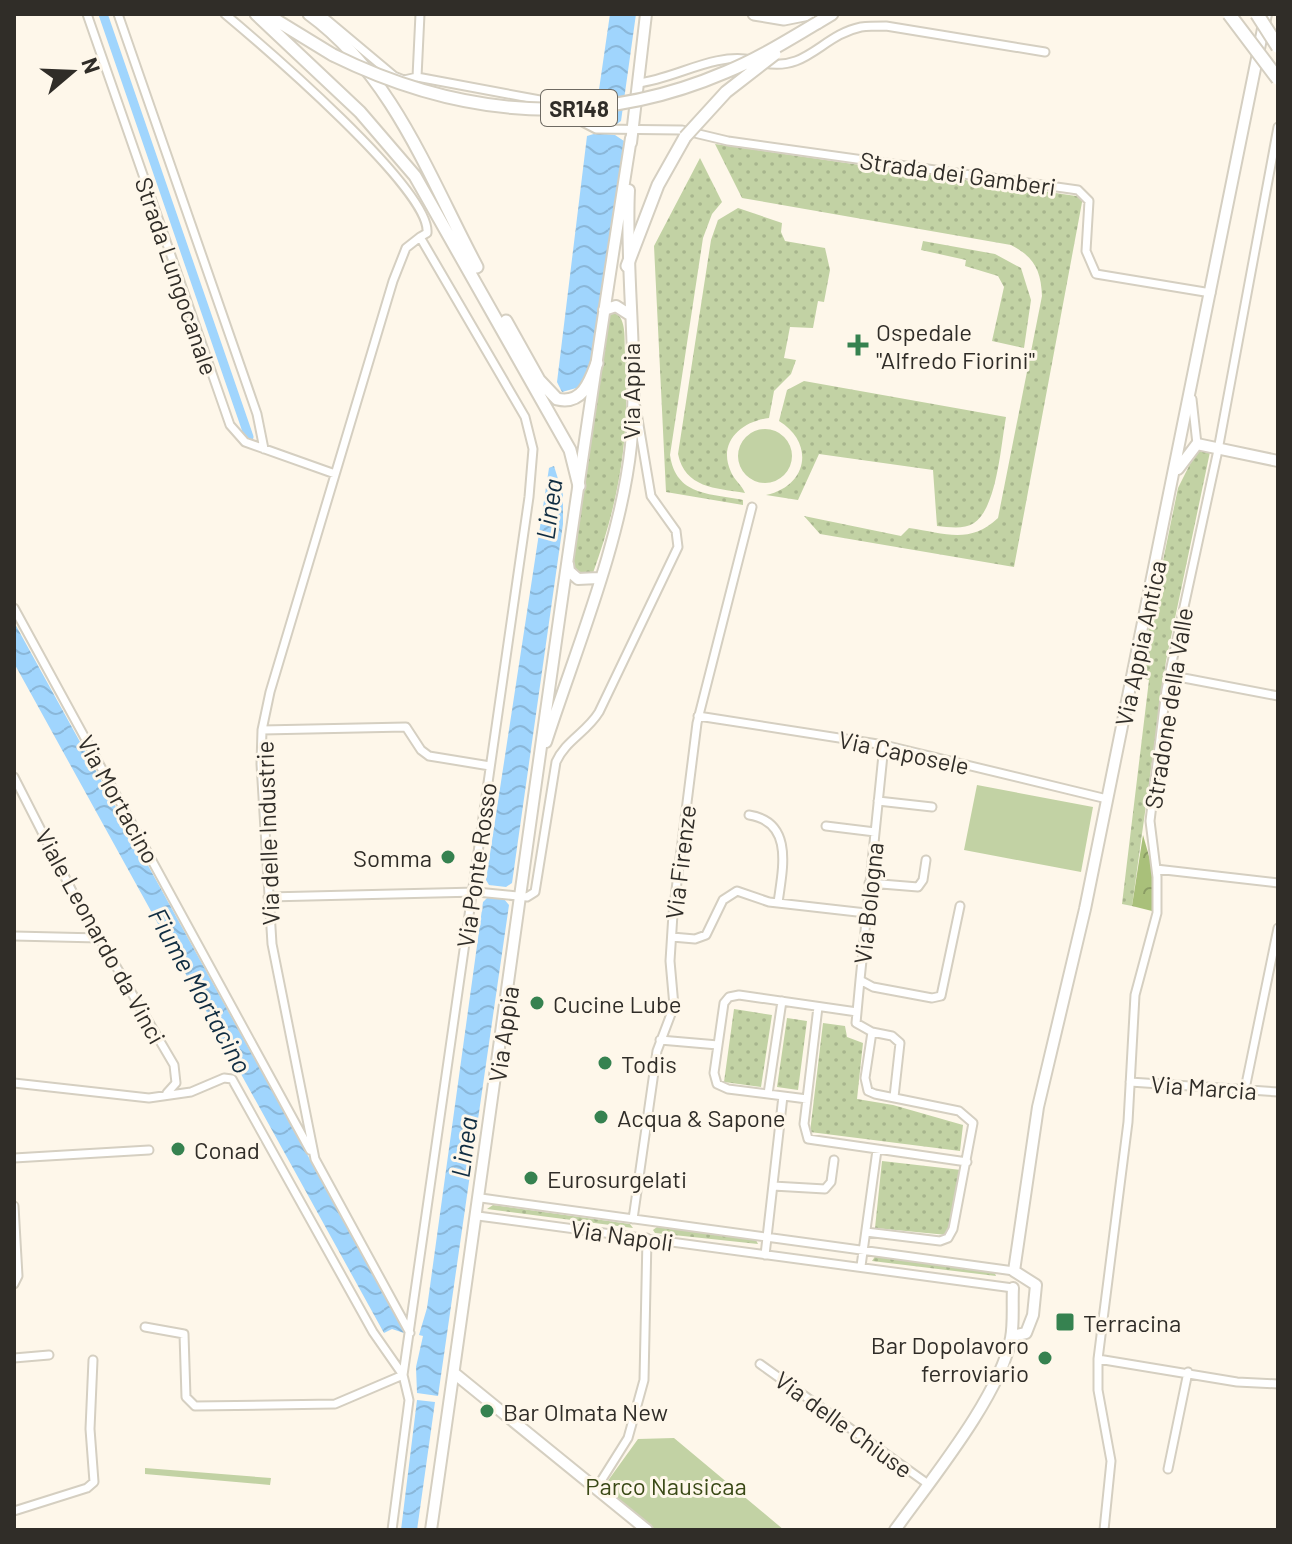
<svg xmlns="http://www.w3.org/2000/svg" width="1292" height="1544" viewBox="0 0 1292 1544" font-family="Barlow,sans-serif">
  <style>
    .grass { fill: url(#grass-dots) }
    .forest { fill: url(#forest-crowns) }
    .park { fill: #c2d2a4 }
    .water { fill: url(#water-waves) }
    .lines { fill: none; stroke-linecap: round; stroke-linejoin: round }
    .canal { stroke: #a0d5fd; stroke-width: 9 }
    .street-casing { stroke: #d5cfc1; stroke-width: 11 }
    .secondary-casing { stroke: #d5cfc1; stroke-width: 14 }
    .primary-casing { stroke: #d5cfc1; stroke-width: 15 }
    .street { stroke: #fff; stroke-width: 7 }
    .secondary { stroke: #fff; stroke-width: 10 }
    .primary { stroke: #fff; stroke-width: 11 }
    .primary-bridge-casing { stroke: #d5cfc1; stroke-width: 15; stroke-linecap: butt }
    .highway-bridge-casing { stroke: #d5cfc1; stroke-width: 16; stroke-linecap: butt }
    .primary-bridge { stroke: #fff; stroke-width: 11 }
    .highway-bridge { stroke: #fff; stroke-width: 12 }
    .poi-dot { fill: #368250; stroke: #fef7ea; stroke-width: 3 }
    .labels { text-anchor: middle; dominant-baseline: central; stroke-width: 6; stroke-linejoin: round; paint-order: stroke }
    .shield { fill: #fef7ea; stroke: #6e6a62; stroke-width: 2 }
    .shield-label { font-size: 22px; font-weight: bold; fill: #302d28 }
    .street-label { font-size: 24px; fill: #302d28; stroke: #fef7ea }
    .poi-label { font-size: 24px; fill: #302d28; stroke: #fef7ea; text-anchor: start }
    .park-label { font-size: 24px; fill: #3a4916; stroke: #fef7ea }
    .water-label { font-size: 26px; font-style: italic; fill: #102d42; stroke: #fef7ea }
  </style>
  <defs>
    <pattern id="grass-dots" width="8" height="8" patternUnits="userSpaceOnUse" patternTransform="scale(2)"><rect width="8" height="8" fill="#c2d2a4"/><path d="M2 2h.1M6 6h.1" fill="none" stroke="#a7b58d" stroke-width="1.8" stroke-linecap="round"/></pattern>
    <pattern id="forest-crowns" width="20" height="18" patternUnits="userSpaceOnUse" patternTransform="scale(2)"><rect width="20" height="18" fill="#a9c07a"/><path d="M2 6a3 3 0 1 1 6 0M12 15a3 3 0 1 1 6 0" fill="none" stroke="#8a9c64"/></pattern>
    <pattern id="water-waves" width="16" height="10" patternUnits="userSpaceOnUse" patternTransform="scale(2)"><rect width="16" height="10" fill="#a0d5fd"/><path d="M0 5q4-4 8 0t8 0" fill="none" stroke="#8ab7d9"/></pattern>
  </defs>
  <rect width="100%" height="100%" fill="#fef7ea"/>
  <path class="grass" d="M715,144L1083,197L1014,567L820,534L804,516L901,536L909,528C945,533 969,545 998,518L1042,296C1041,270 1034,257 1011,245L742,198Z
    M700,158L722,202L712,214L703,238L670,455C676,496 709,493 743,500V505L666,492L654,246Z
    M738,208L782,223L781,232L785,241L825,248L830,270L824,302L818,301L813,328L790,327L784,358L796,360L791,374L774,391L769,418C742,421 717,442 731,472C734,480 742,485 745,493C715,488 685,488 678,454L711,240L718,220Z
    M923,241L995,254L1021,268L1031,300L1024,348L992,341L1004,287L998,276L965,266L966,260L921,250Z
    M615,312C627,320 624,339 625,353C630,435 621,495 593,573H576L572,566L607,315Z
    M804,381L1006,417C1001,444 997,508 974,523C963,530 949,527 937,526L933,470L819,454L798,500L766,495C808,486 815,443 779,421L787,390Z
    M1198,448L1210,452L1166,661L1132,906L1122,904L1149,680L1139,677L1178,488Z
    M734,1009L772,1015L761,1087L724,1082Z
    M787,1018L807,1021L798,1090L777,1087Z
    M823,1023L845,1026L847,1037L863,1043L857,1099L893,1105L963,1125L960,1151L810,1132Z
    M882,1161L961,1170L947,1235L875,1228Z
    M493,1205L630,1224L633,1228L487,1209Z
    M657,1227L756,1240L758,1244L655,1233L653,1230Z
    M876,1255L994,1271L996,1276L872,1261Z"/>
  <path class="forest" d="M1143,835L1153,870L1152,911L1132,906Z"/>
  <path class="park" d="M738 456a27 27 0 1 1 54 0a27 27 0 1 1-54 0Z
    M977,785L1093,807L1081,872L964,850Z
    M674,1438L784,1530H655L606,1491L607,1482L638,1439Z
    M145,1468L271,1478L270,1485L145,1474Z"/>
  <path class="water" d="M610,14H636L621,121L617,124L599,121L595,117Z
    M597,133L615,135L624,141L590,369L580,387L562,392L557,382L587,136Z
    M554,466L563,495V524L512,883L506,887L489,885L486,880L549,468Z
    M14,622L400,1323L404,1333L392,1329L384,1333L14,663Z
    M488,897L504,899L509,905L438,1396L417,1393L416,1367L423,1336L419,1335L427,1308L483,902Z
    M417,1400L435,1402L417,1530H401Z"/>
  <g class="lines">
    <path class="canal" d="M103,14L249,437"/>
    <g class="street-casing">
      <path id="street" d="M87,14L230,425L245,442L335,474
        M118,14L257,414L264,449
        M225,14C262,45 432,190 427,233L420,237L525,417L533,449L529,497L403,1375L409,1400L392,1530
        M320,14L394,76L404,80L417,77
        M420,14L417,77L540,100L596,129L682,130L728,141L1078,190L1089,201L1086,251L1096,274L1211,293
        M764,63C807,72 822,35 861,27C869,26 878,26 886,26L1045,52
        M638,83C675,79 714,52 752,60
        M1192,399L1197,444
        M14,608L310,1150
        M1168,675L1278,696
        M698,716L884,745L1107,799
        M262,730L406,727L421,750L429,756L490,766
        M884,745L860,980L873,987L932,998L941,996L960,906
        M14,777L73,893L174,1065L176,1083L167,1093
        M878,801L932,807
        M749,815C795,822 782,871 778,903
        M826,826L875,832
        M1156,869L1278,883
        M869,883L918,887L923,880L926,860
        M268,897L477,892L527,897L535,892L556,762C565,741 587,732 599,712L678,547L676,531L651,496L636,407
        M14,936L99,938
        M672,937L695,939L706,935L723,900L737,891L769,902L866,913
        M860,980L856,1023L872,1032
        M818,1007L804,1124L808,1139L967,1162
        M660,1040L718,1045
        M1130,1082L1278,1092
        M14,1083L149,1098L191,1092L224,1078L232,1079L373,1332L403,1375
        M1245,1089L1278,928
        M768,1094L782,1001
        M807,1099L728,1089L717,1084L714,1073L724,1003L729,997L739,995L857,1012
        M14,1158L149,1150
        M773,1186L825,1189L831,1182L834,1160
        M481,1198L1014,1271
        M14,1206L18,1276L14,1284
        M478,1216L1013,1288
        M633,1219L657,1051L674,1006L670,961L673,914L697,723L752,507
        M866,1232L940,1241L948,1238L953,1229L973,1123L959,1111L875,1094L868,1091L865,1078L872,1032L892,1036L900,1043L894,1097
        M765,1255L783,1096
        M861,1266L877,1150
        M145,1327L184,1334L186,1397L195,1406L335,1404L403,1375
        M410,1333L315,1159L272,944L261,764L262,730L270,692L393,281L406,248L420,237
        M14,1358L49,1355
        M1098,1359L1237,1382L1278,1384
        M760,1364L928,1484
        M1168,1469L1188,1372
        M596,1489L628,1438L644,1380L647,1238
        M14,1511L87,1488L94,1482L90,1429L93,1360
        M1104,1530L1111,1461L1098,1390V1359L1128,1122L1135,995L1157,913V877L1150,821L1166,690L1218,450L1278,127"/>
    </g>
    <g class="secondary-casing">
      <path id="secondary" d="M631,143L646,14
        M604,310L616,306L630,315
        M1178,469L1197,444L1278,461
        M568,564L569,571L578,579L598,578
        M546,742C576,649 621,542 631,445C639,361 625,275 629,190
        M1012,1336L1026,1333L1033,1315L1036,1285L1014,1271L1038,1107L1085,909L1266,14
        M454,1373L647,1530
        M431,1530C498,1066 558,601 631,138
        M895,1530C930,1481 1000,1396 1011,1338C1014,1322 1012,1304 1013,1288"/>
    </g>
    <g class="primary-casing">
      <path id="primary" d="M256,14L360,112L415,176L570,450L579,486
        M266,14L333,55
        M309,14C393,75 430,179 477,267
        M754,14L784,19L809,14
        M817,23L832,14
        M627,266L658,185L685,137
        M506,321L539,380L557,399C582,405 590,382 597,363"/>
    </g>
    <use href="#street" class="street"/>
    <use href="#secondary" class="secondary"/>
    <use href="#primary" class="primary"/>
    <g class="primary-bridge-casing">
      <path id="primary-bridge" d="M333,55C461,118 593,129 726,72C758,59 788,40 817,23
        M685,137L726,92L775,54"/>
    </g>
    <g class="highway-bridge-casing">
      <path id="highway-bridge" d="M1229,14L1278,79
        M1257,14L1278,47"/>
    </g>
    <use href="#primary-bridge" class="primary-bridge"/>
    <use href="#highway-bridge" class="highway-bridge"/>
  </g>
  <g class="poi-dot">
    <path d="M854 333h8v8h8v8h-8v8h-8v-8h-8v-8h8z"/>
    <circle cx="448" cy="857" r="8"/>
    <circle cx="537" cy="1003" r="8"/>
    <circle cx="605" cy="1063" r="8"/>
    <circle cx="601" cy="1117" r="8"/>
    <circle cx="178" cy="1149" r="8"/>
    <circle cx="531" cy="1178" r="8"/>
    <rect x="1055" y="1312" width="20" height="20" rx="4"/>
    <circle cx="1045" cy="1358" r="8"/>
    <circle cx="487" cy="1411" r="8"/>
  </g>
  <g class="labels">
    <rect class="shield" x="541" y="90" width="76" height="36" rx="6"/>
    <g class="shield-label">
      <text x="579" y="108">SR148</text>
    </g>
    <g class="street-label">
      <text transform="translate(958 173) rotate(8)">Strada dei Gamberi</text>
      <text transform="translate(177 276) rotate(71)">Strada Lungocanale</text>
      <text transform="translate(630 391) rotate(-90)">Via Appia</text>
      <text transform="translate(1140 643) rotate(-78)">Via Appia Antica</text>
      <text transform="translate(1168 708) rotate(-81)">Stradone della Valle</text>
      <text transform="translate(904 752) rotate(12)">Via Caposele</text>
      <text transform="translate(119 799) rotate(61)">Via Mortacino</text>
      <text transform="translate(267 833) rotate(-92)">Via delle Industrie</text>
      <text transform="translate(680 862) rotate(-83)">Via Firenze</text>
      <text transform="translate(476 865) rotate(-82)">Via Ponte Rosso</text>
      <text transform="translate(868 903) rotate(-84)">Via Bologna</text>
      <text transform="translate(101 936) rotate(61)">Viale Leonardo da Vinci</text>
      <text transform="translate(503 1034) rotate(-82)">Via Appia</text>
      <text transform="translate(1204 1087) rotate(4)">Via Marcia</text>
      <text transform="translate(622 1235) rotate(8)">Via Napoli</text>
      <text transform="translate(844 1424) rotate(36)">Via delle Chiuse</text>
    </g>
    <g class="poi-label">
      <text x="876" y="331">Ospedale<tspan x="876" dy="28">"Alfredo Fiorini"</tspan></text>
      <text x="432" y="857" text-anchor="end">Somma</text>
      <text x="553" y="1003">Cucine Lube</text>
      <text x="621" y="1063">Todis</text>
      <text x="617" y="1117">Acqua &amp; Sapone</text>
      <text x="194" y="1149">Conad</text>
      <text x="547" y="1178">Eurosurgelati</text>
      <text x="1083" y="1322">Terracina</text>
      <text x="1029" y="1344" text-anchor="end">Bar Dopolavoro<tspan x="1029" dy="28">ferroviario</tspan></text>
      <text x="503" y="1411">Bar Olmata New</text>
    </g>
    <g class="park-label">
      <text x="666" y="1485">Parco Nausicaa</text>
    </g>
    <g class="water-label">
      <text transform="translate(548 509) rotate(-82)">Linea</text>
      <text transform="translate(201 990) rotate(61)">Fiume Mortacino</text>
      <text transform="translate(463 1147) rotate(-82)">Linea</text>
    </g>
  </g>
  <rect width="1292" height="1544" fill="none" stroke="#302d28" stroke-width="32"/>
  <g transform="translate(72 72) rotate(71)" stroke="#fef7ea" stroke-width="6" paint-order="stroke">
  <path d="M0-6L14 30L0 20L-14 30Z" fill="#302d28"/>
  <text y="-12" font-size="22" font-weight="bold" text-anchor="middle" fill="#302d28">N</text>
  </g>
</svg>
